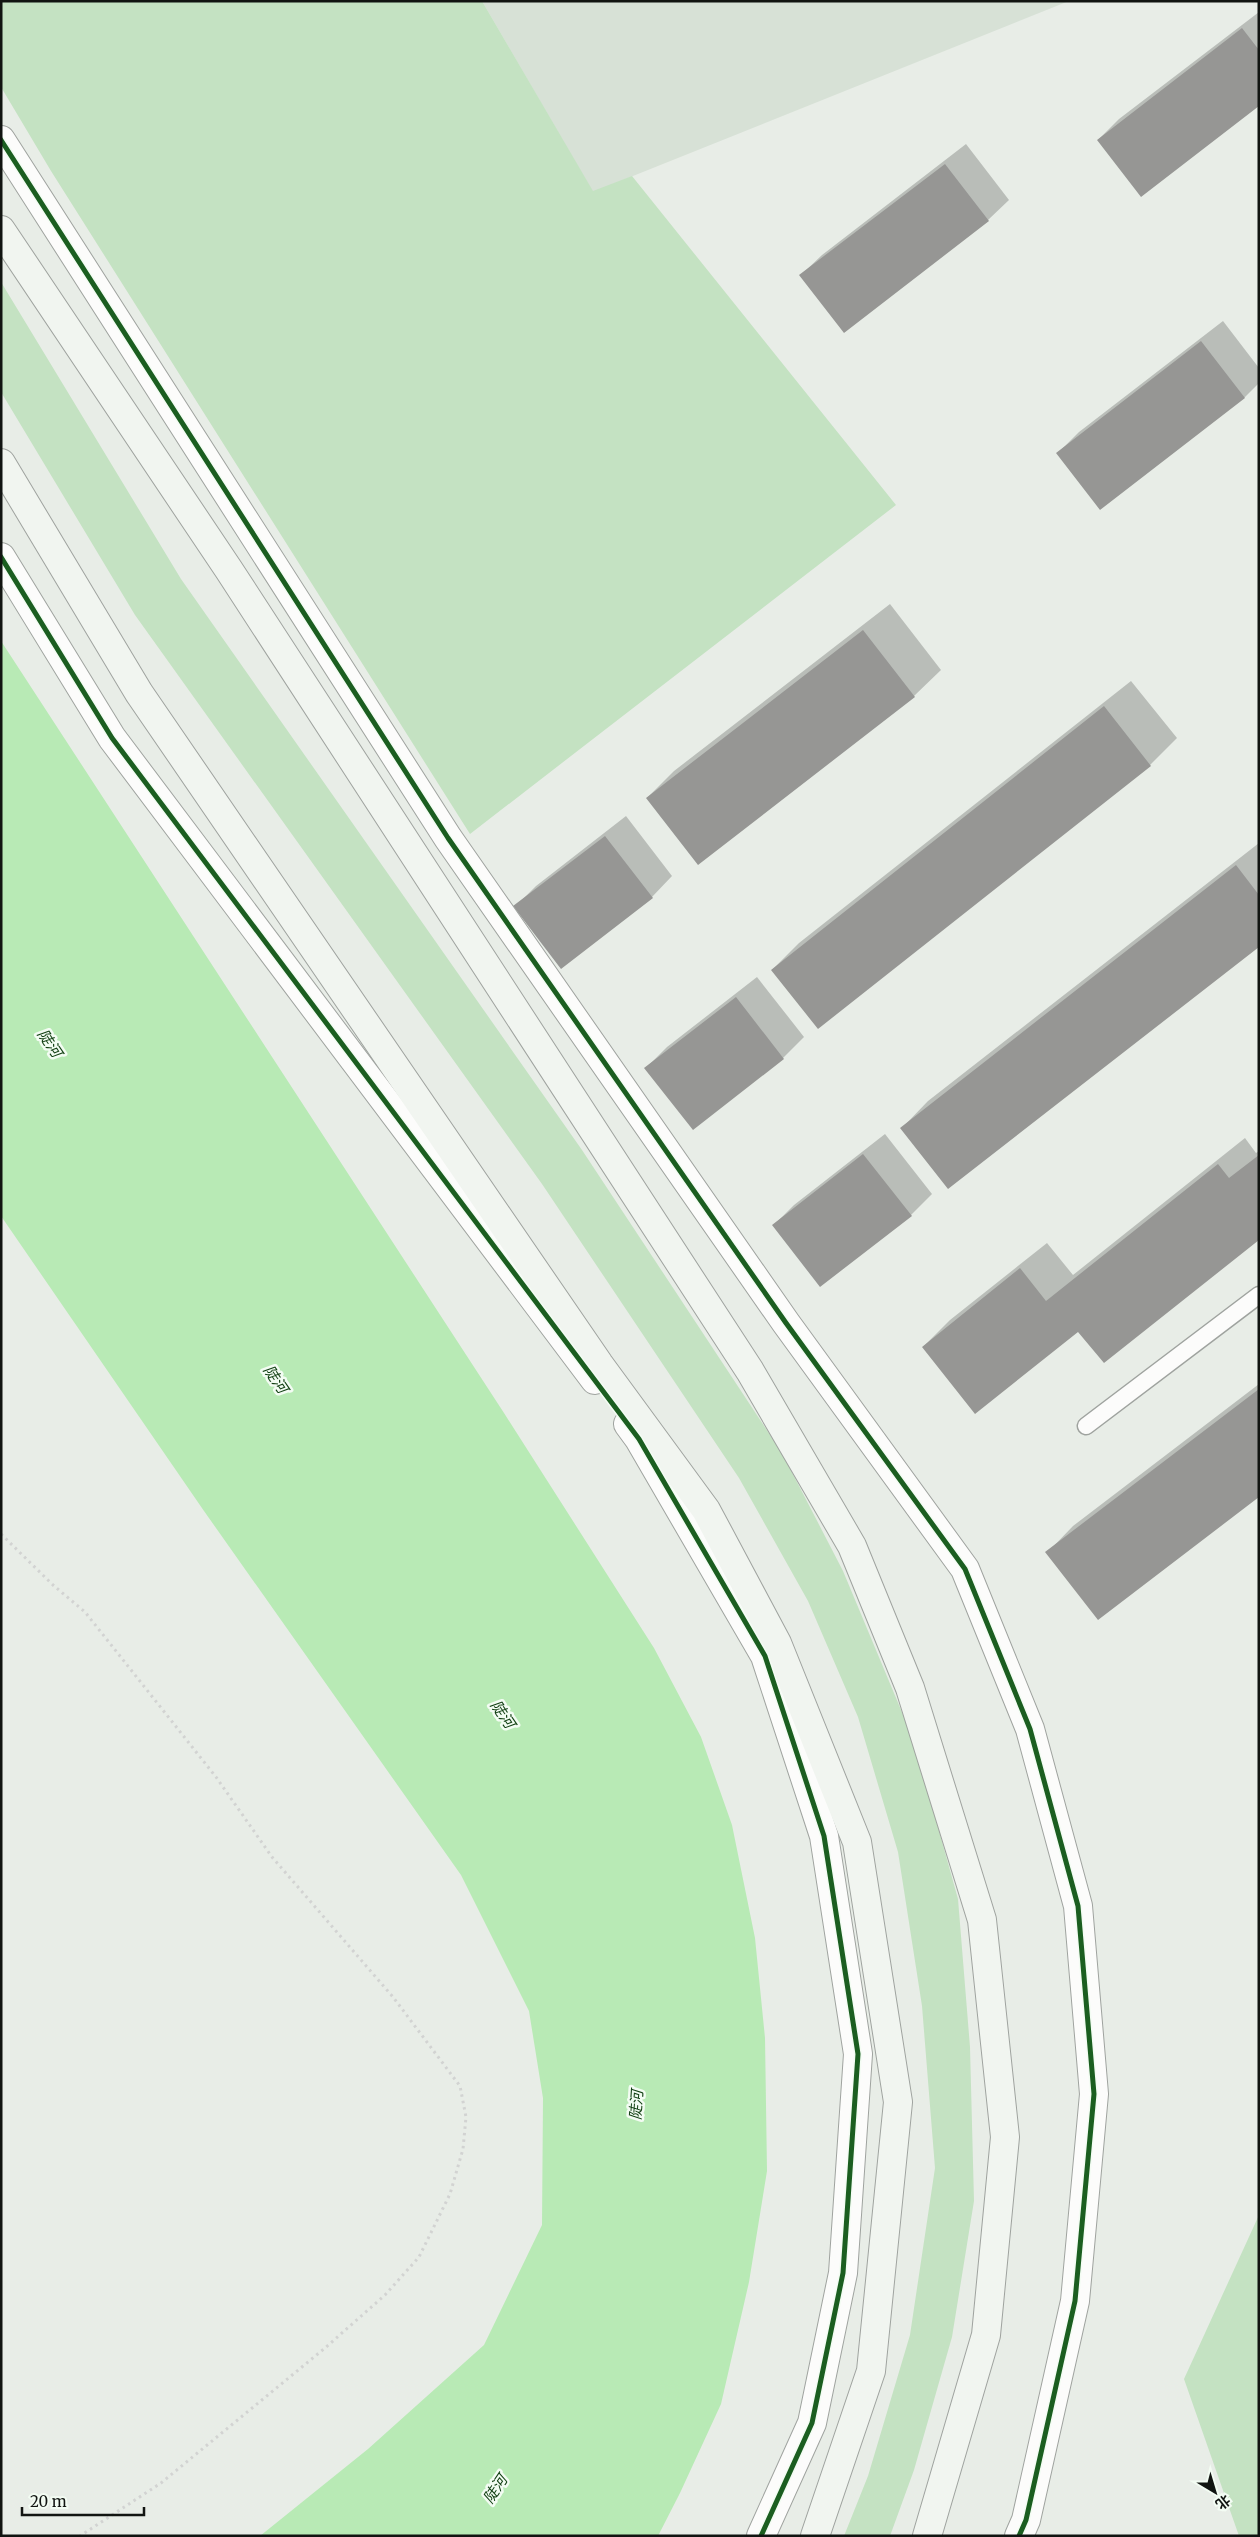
<svg xmlns="http://www.w3.org/2000/svg" width="1260" height="2537" viewBox="0 0 1260 2537" font-family="Merriweather,'Noto Sans SC',serif">
  <style>
    .built { fill: #d7e1d6 }
    .green { fill: #c4e2c2 }
    .water { fill: #b8eab5 }
    .shadow { fill: #0003 }
    .building { fill: #969694 }
    .lines { fill: none; stroke-linecap: round; stroke-linejoin: round }
    .lane-casing { stroke: #9fa39f; stroke-width: 19 }
    .street-casing { stroke: #9fa39f; stroke-width: 30 }
    .secondary-casing { stroke: #9fa39f; stroke-width: 30 }
    .path { stroke: #d2d3d2; stroke-width: 3; stroke-dasharray: 2.5 4; stroke-linecap: butt }
    .lane { stroke: #fcfcfb; stroke-width: 16 }
    .street { stroke: #fcfcfb; stroke-width: 28 }
    .secondary { stroke: #f1f5f0; stroke-width: 28 }
    .cycleway-casing { stroke: #f3fcf3; stroke-width: 8 }
    .cycleway { stroke: #1b5e20; stroke-width: 5 }
    .labels { text-anchor: middle; dominant-baseline: central; stroke-width: 5; stroke-linejoin: round; paint-order: stroke }
    .water-label { font-size: 15px; font-style: italic; fill: #124013; stroke: #f3fcf3 }
  </style>
  <rect width="100%" height="100%" fill="#e8ede7"/>
  <path class="built" d="M482,1H1069L593,192Z"/>
  <path class="green" d="M1,1H482L593,191L632,176L896,505L470,834L51,171L1,87Z
    M1,282L181,579L582,1150L782,1453L843,1571L914,1741L958,1899L970,2047L974,2201L952,2337L914,2470L890,2536H844L868,2476L910,2335L935,2168L922,2006L898,1852L858,1717L808,1601L739,1478L542,1184L135,615L1,392Z
    M1259,2215V2536H1239L1184,2379Z"/>
  <path class="water" d="M1,641L504,1413L654,1648L701,1737L732,1825L755,1938L765,2038L767,2171L749,2282L721,2404L680,2493L658,2536H260L368,2449L484,2345L542,2225L543,2098L529,2011L461,1875L204,1511L1,1216Z"/>
  <path class="shadow" d="M1259,12V104L1098,140L1119,119Z
    M966,144L1009,200L988,220L801,275L822,255Z
    M1223,321L1259,368V383L1245,397L1101,508L1058,453L1079,432Z
    M890,604L941,670L914,696L647,798L674,771Z
    M1131,681L1177,738L1150,765L818,1027L772,970L799,943Z
    M626,816L672,876L652,897L515,907L536,886Z
    M1259,843V945L902,1128L928,1101Z
    M757,977L804,1037L783,1058L646,1068L667,1047Z
    M885,1134L932,1194L911,1215L774,1225L794,1205Z
    M1245,1138L1256,1153L1259,1151V1238L1078,1330L923,1347L950,1320L1047,1243L1073,1275Z
    M1259,1384V1495L1047,1553L1073,1526Z"/>
  <path class="building" d="M1242,28L1259,50V106L1141,197L1097,140Z
    M945,164L989,221L844,333L799,275Z
    M1201,341L1245,398L1100,510L1056,453Z
    M863,630L915,697L698,865L646,798Z
    M1104,706L1151,766L818,1029L771,970Z
    M605,836L653,898L561,969L513,906Z
    M1236,865L1259,895V947L948,1189L900,1128Z
    M736,997L784,1059L693,1130L644,1068Z
    M863,1154L912,1216L820,1287L772,1225Z
    M1259,1155V1240L1104,1363L1078,1332L975,1414L922,1347L1020,1268L1046,1301L1218,1164L1229,1178Z
    M1259,1389V1497L1098,1620L1045,1552Z"/>
  <g class="lines">
    <g class="lane-casing">
      <path id="lane" d="M1086,1426L1259,1295"/>
    </g>
    <g class="street-casing">
      <path id="street" d="M1,140L448,838L786,1323L965,1569L1030,1729L1078,1906L1094,2094L1075,2301L1026,2520L1019,2536
        M1,557L112,738L595,1380
        M628,1424L639,1439L765,1656L824,1836L858,2054L843,2273L812,2423L761,2536"/>
    </g>
    <g class="secondary-casing">
      <path id="secondary" d="M1,230L229,570L750,1371L852,1546L910,1688L982,1920L1005,2137L986,2335L927,2536
        M1,463L139,693L599,1364L706,1510L777,1643L857,1842L898,2102L871,2371L815,2536"/>
    </g>
    <path class="path" d="M1,1534L53,1585L85,1612L216,1777L272,1857L393,1997L460,2086L466,2117L463,2149L450,2194L419,2257L385,2295L325,2348L161,2483L80,2536"/>
    <use href="#lane" class="lane"/>
    <use href="#street" class="street"/>
    <use href="#secondary" class="secondary"/>
    <g class="cycleway-casing">
      <path id="cycleway" d="M1,140L448,838L786,1323L965,1569L1030,1729L1078,1906L1094,2094L1075,2301L1026,2520L1019,2536
        M1,557L112,738L639,1439L765,1656L824,1836L858,2054L843,2273L812,2423L761,2536"/>
    </g>
    <use href="#cycleway" class="cycleway"/>
  </g>
  <g class="labels">
    <g class="water-label">
      <text transform="translate(50 1043) rotate(56)">陡河</text>
      <text transform="translate(276 1379) rotate(56)">陡河</text>
      <text transform="translate(503 1714) rotate(56)">陡河</text>
      <text transform="translate(636 2105) rotate(-86)">陡河</text>
      <text transform="translate(495 2489) rotate(-56)">陡河</text>
    </g>
  </g>
  <rect width="1260" height="2537" fill="none" stroke="#111411" stroke-width="5"/>
  <g transform="translate(1215 2492) rotate(142)" stroke="#f3fcf3" stroke-width="4" paint-order="stroke">
  <path d="M0-4L9 19L0 12L-9 19Z" fill="#111411"/>
  <text y="-8" font-size="14" font-weight="bold" text-anchor="middle" fill="#111411">北</text>
  </g>
  <path d="M22 2507v8h122v-8" fill="none" stroke="#111411" stroke-width="2.5"/>
  <text x="30" y="2507" font-size="15" fill="#111411" stroke="#f3fcf3" stroke-width="4" paint-order="stroke">20 m</text>
</svg>
